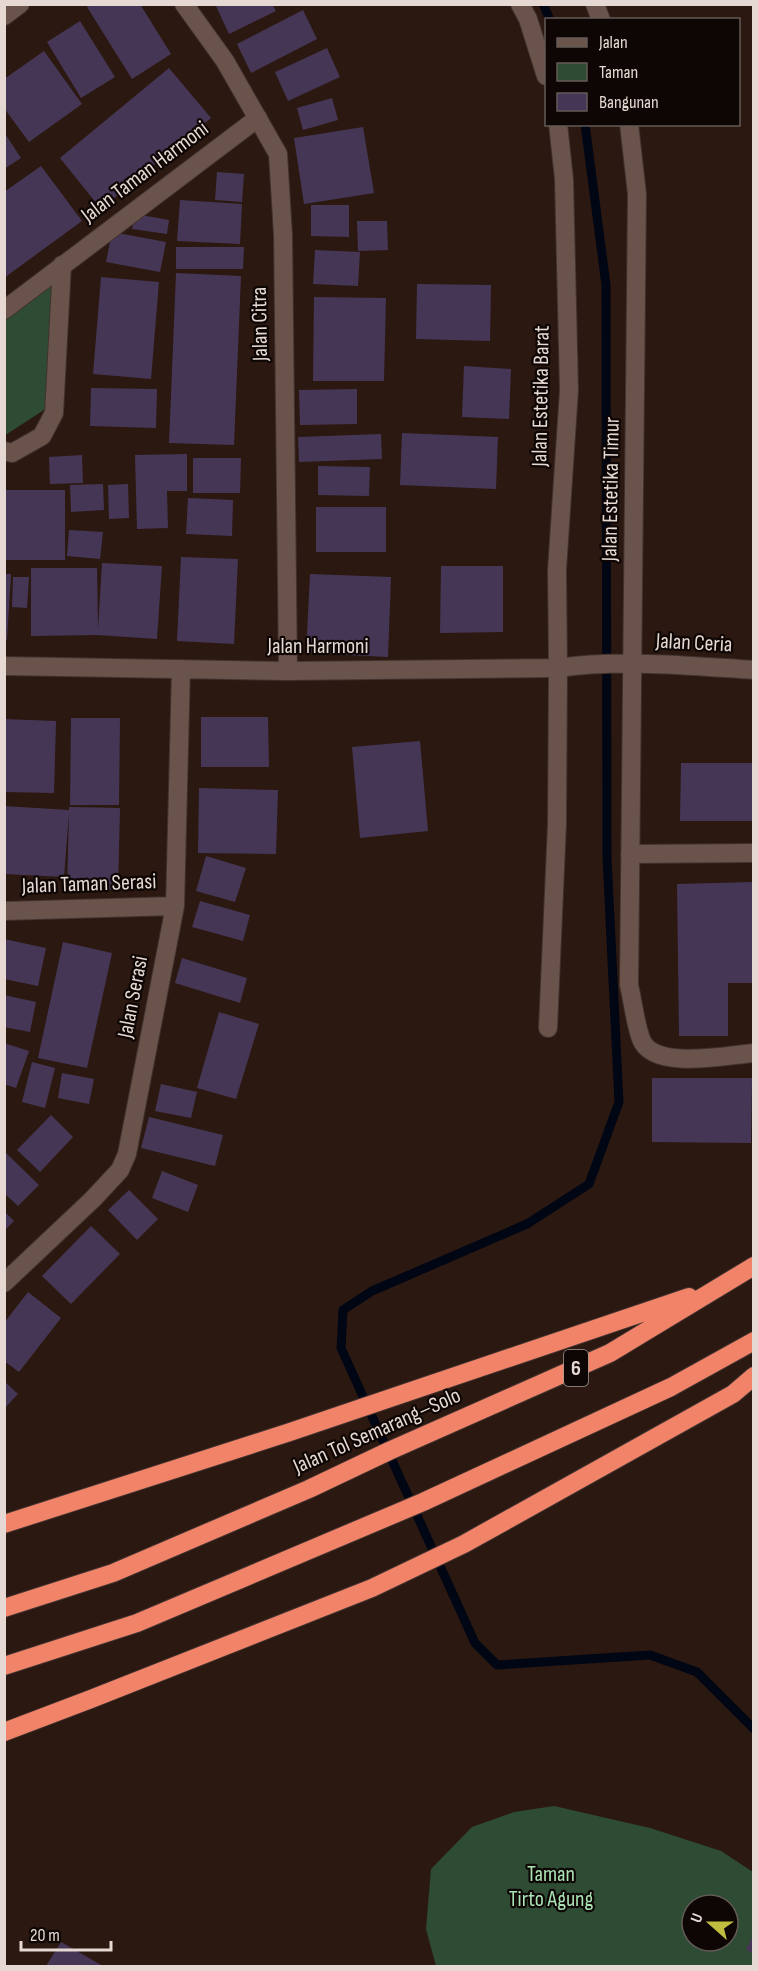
<svg xmlns="http://www.w3.org/2000/svg" width="758" height="1971" viewBox="0 0 758 1971" font-family="'Sofia Sans Condensed',sans-serif">
  <style>
    .green { fill: #2e4c34; fill-rule: evenodd }
    .lines { fill: none; stroke-linecap: round; stroke-linejoin: round }
    .stream { stroke: #000614; stroke-width: 9 }
    .building { fill: #463656 }
    .lane-casing { stroke: #41322f; stroke-width: 20 }
    .street-casing { stroke: #41322f; stroke-width: 20 }
    .highway-casing { stroke: #41322f; stroke-width: 20 }
    .lane { stroke: #6a534b; stroke-width: 18 }
    .street { stroke: #6a534b; stroke-width: 18 }
    .highway { stroke: #f18369; stroke-width: 18 }
    .labels { text-anchor: middle; dominant-baseline: central; stroke-width: 4.5; stroke-linejoin: round; paint-order: stroke }
    .shield { fill: #0d0604; stroke: #a59994; stroke-width: 1.5 }
    .shield-label { font-size: 21px; font-weight: bold; fill: #e6d8d2 }
    .street-label { font-size: 22px; fill: #e6d8d2; stroke: #0d0604 }
    .park-label { font-size: 22px; fill: #aae3b4; stroke: #0d0604 }
  </style>
  <rect width="100%" height="100%" fill="#2b1810"/>
  <path class="green" d="M54,282L47,408L4,436V318Z
    M554,1806L650,1828L721,1851L753,1872V1966H436L426,1929L431,1869L472,1827L514,1812ZM692,1905H728V1941H692Z"/>
  <g class="lines">
    <path class="stream" d="M543,4L550,20
      M585,124L606,285L607,858L619,1102L589,1184L527,1224L372,1291L343,1310L341,1348L475,1643L497,1665L650,1655L697,1672L754,1729"/>
  </g>
  <path class="building" d="M91,4H140L171,54L132,79L87,7Z
    M215,4H272L276,11L229,34Z
    M303,10L317,39L251,73L237,44Z
    M80,21L115,77L81,98L47,42Z
    M327,48L340,77L288,101L275,72Z
    M44,51L82,104L29,142L4,108V79Z
    M169,68L211,118L101,209L60,158Z
    M332,98L338,120L303,130L297,108Z
    M363,127L374,193L304,204L294,138Z
    M4,132L21,158L4,169Z
    M41,166L82,221L4,278V192Z
    M217,172L244,174L242,202L215,200Z
    M180,200L242,204L240,244L177,241Z
    M311,205H349V237L311,236Z
    M135,214L169,220L167,234L132,229Z
    M357,221H387L388,250L358,251Z
    M112,232L166,242L160,272L106,262Z
    M176,247H244L243,269H176Z
    M315,250L360,252L358,286L313,284Z
    M176,273L241,276L234,445L169,443Z
    M101,277L159,282L151,379L93,374Z
    M417,284L491,285L490,341L416,339Z
    M314,297L386,298L384,381H313Z
    M464,366L511,369L509,419L462,417Z
    M91,388L157,389L156,428L90,426Z
    M357,389V424L300,425L299,390Z
    M402,433L498,437L496,489L400,485Z
    M381,434L382,459L299,462L298,437Z
    M187,454V491H167L168,528L137,529L135,455Z
    M82,455L83,483L50,484L49,457Z
    M193,458H241L240,493H193Z
    M318,466L370,467L369,496L318,495Z
    M103,484L104,510L71,512L70,485Z
    M128,484L129,518L109,519L108,485Z
    M4,490H65V560H4Z
    M188,498L233,500L232,536L186,534Z
    M316,507H386V552H316Z
    M69,530L103,532L100,559L67,556Z
    M181,557L238,559L234,644L177,641Z
    M102,563L162,566L157,639L97,635L31,636V568H97L98,629Z
    M441,566H503V632L440,633Z
    M4,574H11L7,640H4Z
    M310,574L391,577L388,657L306,653Z
    M13,577H29L27,608L12,607Z
    M201,717H268L269,767H201Z
    M71,718H120L119,805H70Z
    M4,719L56,721L54,793L4,792Z
    M420,741L428,831L360,838L352,747Z
    M681,763H753V821H680Z
    M199,788L278,790L276,854L198,853Z
    M4,806L69,810V807L120,808L118,890L67,889L69,813L64,877L4,874Z
    M206,856L246,868L235,902L196,891Z
    M753,882V983H728V1036H679L677,884Z
    M200,901L250,915L243,941L192,927Z
    M4,939L46,948L38,986L4,979Z
    M63,942L112,953L87,1068L38,1058Z
    M182,958L247,978L240,1003L175,983Z
    M4,995L36,1002L30,1032L4,1027Z
    M219,1012L259,1024L236,1099L197,1088Z
    M4,1043L29,1051L16,1088L4,1084Z
    M32,1062L55,1068L45,1108L22,1102Z
    M62,1073L94,1079L89,1104L58,1098Z
    M652,1078H752L751,1143L652,1142Z
    M161,1084L197,1092L191,1118L155,1111Z
    M51,1115L73,1137L40,1172L17,1150Z
    M149,1117L223,1135L215,1166L141,1148Z
    M4,1151L39,1185L18,1206L4,1193Z
    M162,1171L198,1185L188,1212L152,1198Z
    M129,1190L158,1219L137,1240L108,1210Z
    M4,1211L14,1221L4,1231Z
    M91,1226L120,1254L71,1304L42,1276Z
    M28,1292L61,1318L19,1372L4,1361V1323Z
    M4,1381L18,1394L4,1409Z
    M753,1935V1954L746,1949Z
    M61,1942L103,1966H46Z"/>
  <g class="lines">
    <g class="lane-casing">
      <path id="lane" d="M548,1028L557,824L558,668"/>
    </g>
    <g class="street-casing">
      <path id="street" d="M184,4L225,61L278,154L283,235L288,671
        M520,4L528,19L546,76
        M595,4L601,20
        M4,16L20,4
        M558,124L564,179L569,390L557,570L558,668
        M629,124L637,194L629,985C633,1002 635,1022 641,1039C653,1071 727,1055 754,1053
        M4,310L258,118
        M4,451L12,453L42,436L54,413L62,265
        M4,666L288,671L558,668C622,659 690,666 754,670
        M630,854L754,853
        M4,911L175,906
        M4,1283L93,1199L120,1170L127,1154L175,906L181,669"/>
    </g>
    <g class="highway-casing">
      <path id="highway" d="M4,1524L290,1432L689,1297
        M4,1608L113,1573L309,1489L389,1451L610,1353L754,1266
        M4,1666L137,1623L423,1502L671,1387L754,1341
        M4,1732L91,1699L372,1588L464,1544L733,1394L754,1376"/>
    </g>
    <use href="#lane" class="lane"/>
    <use href="#street" class="street"/>
    <use href="#highway" class="highway"/>
  </g>
  <g class="labels">
    <rect class="shield" x="564" y="1350" width="24" height="36" rx="4.5"/>
    <g class="shield-label">
      <text x="576" y="1368">6</text>
    </g>
    <g class="street-label">
      <text transform="translate(145 172) rotate(-37)">Jalan Taman Harmoni</text>
      <text transform="translate(260 324) rotate(-91)">Jalan Citra</text>
      <text transform="translate(541 396) rotate(-89)">Jalan Estetika Barat</text>
      <text transform="translate(611 489) rotate(-89)">Jalan Estetika Timur</text>
      <text transform="translate(694 643) rotate(3)">Jalan Ceria</text>
      <text x="318" y="646">Jalan Harmoni</text>
      <text transform="translate(89 884) rotate(-2)">Jalan Taman Serasi</text>
      <text transform="translate(133 997) rotate(-79)">Jalan Serasi</text>
      <text transform="translate(377 1431) rotate(-24)">Jalan Tol Semarang–Solo</text>
    </g>
    <g class="park-label">
      <text x="551" y="1874">Taman<tspan x="551" dy="25">Tirto Agung</tspan></text>
    </g>
  </g>
  <rect width="758" height="1971" fill="none" stroke="#e6d8d2" stroke-width="12"/>
  <rect x="545" y="18" width="195" height="108" fill="#0d0604" stroke="#645a56" stroke-width="1.5"/>
  <rect x="557" y="38" width="30" height="9" fill="#6a534b" stroke="#645a56" stroke-width="1.5"/>
  <text x="599" y="48" font-size="18" fill="#e6d8d2">Jalan</text>
  <rect x="557" y="63" width="30" height="18" fill="#2e4c34" stroke="#645a56" stroke-width="1.5"/>
  <text x="599" y="78" font-size="18" fill="#e6d8d2">Taman</text>
  <rect x="557" y="93" width="30" height="18" fill="#463656" stroke="#645a56" stroke-width="1.5"/>
  <text x="599" y="108" font-size="18" fill="#e6d8d2">Bangunan</text>
  <g transform="translate(710 1923) rotate(291)"><circle r="28" fill="#0d0604" stroke="#645a56" stroke-width="1.5"/>
  <path d="M0-4.5L10 22L0 15L-10 22Z" fill="#c1bd40"/>
  <text y="-9" font-size="16" font-weight="bold" text-anchor="middle" fill="#e6d8d2">U</text>
  </g>
  <path d="M21 1941v9h90v-9" fill="none" stroke="#e6d8d2" stroke-width="3"/>
  <text x="30" y="1941" font-size="18" fill="#e6d8d2" stroke="#0d0604" stroke-width="4.5" paint-order="stroke">20 m</text>
</svg>
